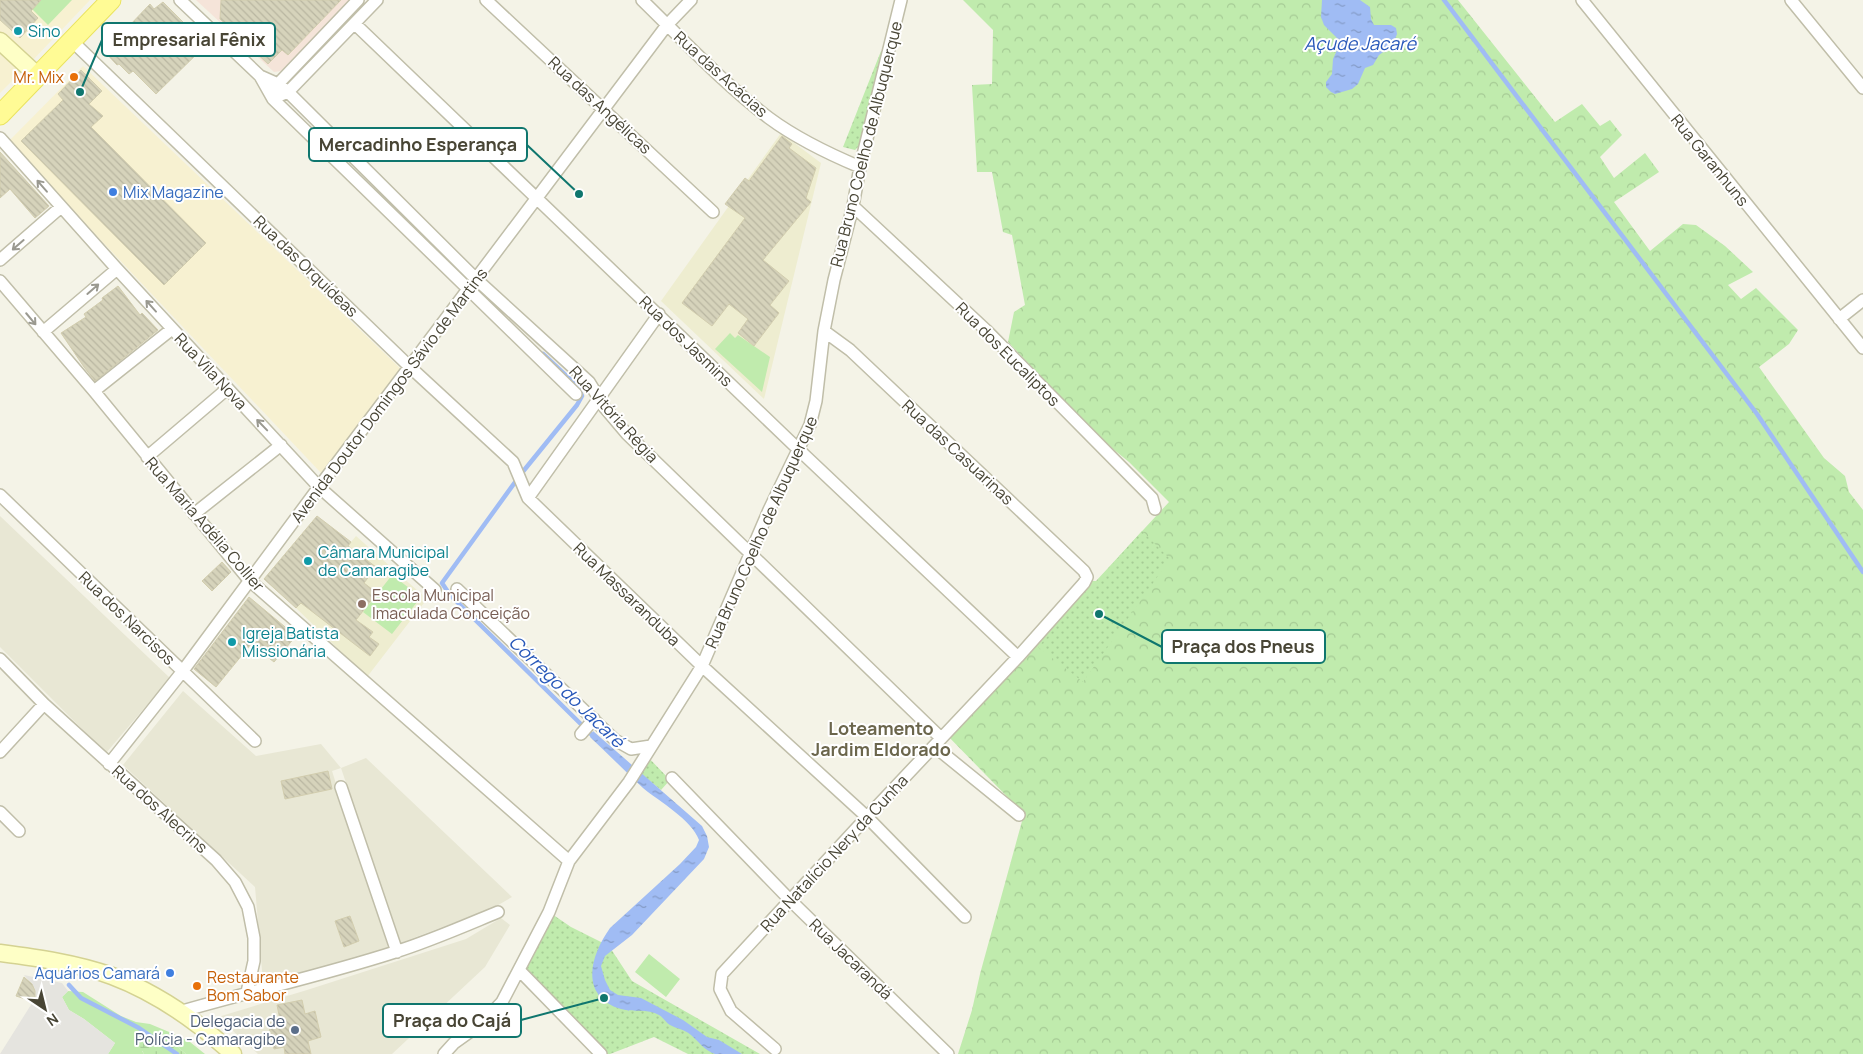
<svg xmlns="http://www.w3.org/2000/svg" width="1863" height="1054" viewBox="0 0 1863 1054" font-family="Manrope,sans-serif">
  <style>
    .residential { fill: #e8e7d4 }
    .commercial { fill: #f7f1d1 }
    .education { fill: #eeedd0 }
    .medical { fill: #f5e4d9 }
    .grass { fill: #c0ebad }
    .forest { fill: url(#forest-crowns) }
    .wetland { fill: url(#wetland-marsh) }
    .park { fill: url(#park-dots) }
    .parking { fill: #e5e4df }
    .water { fill: url(#water-ripples) }
    .lines { fill: none; stroke-linecap: round; stroke-linejoin: round }
    .stream { stroke: #a0bcf4; stroke-width: 4.5 }
    .building { fill: url(#building-back-hatch); stroke: #d2cdae }
    .street-casing { stroke: #c0bea9; stroke-width: 14 }
    .secondary-casing { stroke: #d4d292; stroke-width: 19 }
    .primary-casing { stroke: #eae35f; stroke-width: 21 }
    .street { stroke: #fff; stroke-width: 11 }
    .secondary { stroke: #feffc6; stroke-width: 16 }
    .primary { stroke: #fffb95; stroke-width: 19 }
    .oneway { stroke: #9a9990 }
    .culture-dot { fill: #0f9aa8; stroke: #fff; stroke-width: 2 }
    .food-dot { fill: #e8710a; stroke: #fff; stroke-width: 2 }
    .shop-dot { fill: #3f7fe0; stroke: #fff; stroke-width: 2 }
    .education-dot { fill: #8d6e63; stroke: #fff; stroke-width: 2 }
    .service-dot { fill: #5c6f8a; stroke: #fff; stroke-width: 2 }
    .labels { text-anchor: middle; dominant-baseline: central; stroke-width: 4; stroke-linejoin: round; paint-order: stroke }
    .culture-label { font-size: 16px; fill: #0d838f; stroke: #fff; text-anchor: start }
    .street-label { font-size: 16px; fill: #484535; stroke: #fff }
    .food-label { font-size: 16px; fill: #c56008; stroke: #fff; text-anchor: end }
    .shop-label { font-size: 16px; fill: #366cbe; stroke: #fff; text-anchor: start }
    .education-label { font-size: 16px; fill: #785e54; stroke: #fff; text-anchor: start }
    .service-label { font-size: 16px; fill: #4e5e75; stroke: #fff; text-anchor: end }
    .water-label { font-size: 18px; font-style: italic; fill: #2858b9; stroke: #fff }
    .neighbourhood-label { font-size: 18px; font-weight: bold; fill: #6b664c; stroke: #fff }
    .leader { fill: none; stroke: #0f766e; stroke-width: 2 }
    .callout-dot { fill: #0f766e; stroke: #fff; stroke-width: 2 }
    .callout { fill: #fff; stroke: #0f766e; stroke-width: 2 }
    .callout-label { font-size: 18px; text-anchor: middle; font-weight: bold; fill: #484535 }
  </style>
  <defs>
    <pattern id="forest-crowns" width="20" height="18" patternUnits="userSpaceOnUse" patternTransform="scale(1.25)"><rect width="20" height="18" fill="#c0ebad"/><path d="M2 6a3 3 0 1 1 6 0M12 15a3 3 0 1 1 6 0" fill="none" stroke="#a6cb95"/></pattern>
    <pattern id="wetland-marsh" width="20" height="14" patternUnits="userSpaceOnUse" patternTransform="scale(1.25)"><rect width="20" height="14" fill="#c0ebad"/><path d="M1 5h8M5 5V1M11 12h8M15 12V8" fill="none" stroke="#a6cb95"/></pattern>
    <pattern id="park-dots" width="8" height="8" patternUnits="userSpaceOnUse" patternTransform="scale(1.25)"><rect width="8" height="8" fill="#c0ebad"/><path d="M2 2h.1M6 6h.1" fill="none" stroke="#a6cb95" stroke-width="1.8" stroke-linecap="round"/></pattern>
    <pattern id="water-ripples" width="26" height="14" patternUnits="userSpaceOnUse" patternTransform="scale(1.25)"><rect width="26" height="14" fill="#a0bcf4"/><path d="M2 4q2-2 4 0t4 0M15 11q2-2 4 0t4 0" fill="none" stroke="#849bc6"/></pattern>
    <pattern id="building-back-hatch" width="6" height="6" patternUnits="userSpaceOnUse" patternTransform="scale(1.25)"><rect width="6" height="6" fill="#d6d3bb"/><path d="M-1 5l2 2M0 0l6 6M5-1l2 2" fill="none" stroke="#b9b6a1"/></pattern>
  </defs>
  <rect width="100%" height="100%" fill="#f4f3e7"/>
  <path class="residential" d="M0,516L170,678L106,753L0,647Z
    M183,691L256,756L321,744L341,768L366,758L512,897L493,908L400,943L341,768L332,771L389,950L263,982L255,887L123,765Z
    M501,918L510,925L485,967L392,1054H258L218,1017L307,990L466,939Z"/>
  <path class="commercial" d="M0,0H90L31,62L0,32Z
    M0,47L23,70L0,93Z
    M83,66L402,370L322,474L8,142Z"/>
  <path class="education" d="M781,133L821,163L764,399L661,301Z
    M356,536L427,599L367,677L296,608Z"/>
  <path class="medical" d="M196,0H349L281,71L274,72Z"/>
  <path class="grass" d="M41,0H72L48,25L32,9Z
    M730,333L735,338L738,335L770,357L762,392L715,349Z
    M392,575L421,597L392,634L363,612Z
    M649,954L680,979L666,997L635,972Z
    M68,991L83,992L121,1016L136,1022L150,1024L174,1034L190,1042L205,1054H186L173,1043L142,1051L144,1054H108L115,1043L84,1019L69,1010L62,997Z"/>
  <path class="forest" d="M963,0H1458L1555,122L1582,104L1600,126L1610,120L1622,135L1600,157L1614,178L1645,153L1659,172L1614,202L1650,251L1683,224L1696,225L1725,246L1753,272L1728,285L1741,299L1756,288L1798,330L1789,344L1759,367L1824,458L1845,476L1849,492L1863,510V1054H958L972,1010L980,974L1024,814L943,731L1079,581H1096L1169,502L1129,462L1097,436L1008,342L1014,312L1025,305L1012,235L1003,232L992,172H977L972,85L992,84L993,30Z"/>
  <path class="wetland" d="M159,1036L173,1043L186,1054H144L139,1045Z"/>
  <path class="park" d="M881,51L883,53L860,145L855,150L843,147Z
    M1142,531L1170,559L1083,682L1038,647Z
    M646,755L670,780L661,790L636,770Z
    M549,912L571,927L609,946L632,981L760,1054H688L654,1037L610,1054H601L520,971Z"/>
  <path class="parking" d="M24,975L62,983L68,991L62,997L69,1010L84,1019L115,1043L108,1054H0L34,1000L32,984Z"/>
  <path class="water" d="M1322,0H1360L1370,7L1371,19L1374,25H1391L1396,28L1397,34L1395,39L1386,50L1379,55L1373,65L1365,68L1358,84L1352,89L1335,94L1331,92L1326,87V82L1332,74L1333,59L1338,48L1337,38L1324,25L1321,17Z
    M593,731L702,826L707,836L709,847L704,859L632,935L605,956L601,966L605,980L610,990L618,995L641,998L683,1020L707,1037L719,1040L742,1054C734,1054 722,1054 715,1054C705,1051 698,1041 691,1035C684,1029 677,1029 670,1025C666,1023 663,1017 659,1015C648,1008 633,1013 621,1009C579,996 590,956 610,928L680,864L696,847L699,840C691,819 660,802 643,788C625,771 608,754 590,737Z"/>
  <g class="lines">
    <path class="stream" d="M1444,0L1757,414L1863,572
      M543,354L578,387L582,396L577,405L521,474L442,583L450,595L595,738
      M69,985L81,998L139,1028L177,1054"/>
  </g>
  <path class="building" d="M0,0H41L31,11L38,18L20,38L0,20Z
    M221,0H341L288,55L282,50L268,64L220,19Z
    M163,2L206,45L156,94L133,71L129,74L119,64L117,65L104,51L131,27L129,26L150,4L154,9Z
    M81,70L102,91L89,104L103,116L91,127L206,243L164,285L21,141L63,100L58,94Z
    M782,136L792,144L789,148L816,168L806,198L811,202L763,260L789,281L770,305L779,313L754,346L738,333L748,319L729,304L712,326L682,303L745,218L725,204L745,178L749,181Z
    M0,152L49,206L35,218L10,189L0,198Z
    M118,286L140,315L142,313L158,330L95,381L84,367L61,333L86,317L84,314L103,300L102,298Z
    M317,516L351,542L348,546L376,567L364,583L377,593L356,620L373,632L369,637L379,644L370,656L301,603L296,608L264,579Z
    M222,562L231,572L212,591L202,581Z
    M249,597L296,636L274,662L251,644L216,687L194,669Z
    M328,771L332,789L285,799L281,781Z
    M350,916L359,941L344,947L335,921Z
    M24,977L32,984L35,991V1002L16,996Z
    M302,1000L305,1014L315,1011L321,1037L308,1041L311,1054H285L284,1047L274,1049L268,1023L280,1020L277,1005Z"/>
  <g class="lines">
    <g class="street-casing">
      <path id="street" d="M180,0L260,76L278,84L288,92L476,279L589,382L605,408L627,434L941,738
        M486,0L713,212
        M642,0C682,39 724,84 769,118C796,138 829,154 860,167
        M1582,0L1863,348
        M1791,0L1863,88
        M355,24L798,449L1018,657
        M72,41L410,367L513,462L528,498L702,666L867,817L965,917
        M260,76L273,99L576,394
        M276,90L278,84L358,0
        M281,95L288,92L377,0
        M0,138L117,269L319,487L435,590
        M853,206L986,330L1152,498L1155,509
        M0,260L61,207
        M0,281L94,391L249,580L569,861
        M1839,319L1863,300
        M43,332L117,269
        M94,391L172,329
        M147,457L227,389
        M0,495L255,741
        M528,498L659,314
        M194,514L281,445
        M457,589L615,740L631,749L651,746
        M0,659L44,704L216,860L235,882L248,907L254,938V961L247,992
        M581,734L594,719
        M934,746L1019,815
        M0,752L44,704
        M109,764L182,672L319,487L667,25L691,0
        M672,778L790,900L948,1054
        M341,787L397,952
        M0,812L19,831
        M520,971L601,1054
        M179,1012C251,991 324,975 395,952C430,941 464,926 498,912
        M775,1049L731,1011L720,989L722,974L867,817L1018,657L1084,583L1087,577L1084,571L850,350L824,331
        M444,1054L454,1043L482,1023L502,1002L549,912L569,861L629,782L702,666L769,510L810,425L816,401L824,331L834,280L853,206L860,167L901,0"/>
    </g>
    <g class="secondary-casing">
      <path id="secondary" d="M0,41L38,76
        M0,953C38,958 76,963 112,976C157,993 198,1022 233,1054"/>
    </g>
    <g class="primary-casing">
      <path id="primary" d="M0,115L111,0"/>
    </g>
    <use href="#street" class="street"/>
    <use href="#secondary" class="secondary"/>
    <use href="#primary" class="primary"/>
  </g>
  <defs><path id="oneway-shaft" d="M-6 0H5M1.5-3L5.5 0L1.5 3" fill="none" stroke-width="1.6" stroke-linecap="round" stroke-linejoin="round" transform="scale(1.25)"/></defs>
  <g class="oneway">
    <use href="#oneway-shaft" transform="translate(42 186) rotate(-131)"/>
    <use href="#oneway-shaft" transform="translate(18 245) rotate(139)"/>
    <use href="#oneway-shaft" transform="translate(93 289) rotate(-41)"/>
    <use href="#oneway-shaft" transform="translate(151 306) rotate(-132)"/>
    <use href="#oneway-shaft" transform="translate(31 319) rotate(50)"/>
    <use href="#oneway-shaft" transform="translate(262 425) rotate(-134)"/>
  </g>
  <g class="culture-dot">
    <circle cx="18" cy="31" r="5"/>
    <circle cx="308" cy="561" r="5"/>
    <circle cx="232" cy="642" r="5"/>
  </g>
  <g class="food-dot">
    <circle cx="74" cy="77" r="5"/>
    <circle cx="197" cy="986" r="5"/>
  </g>
  <g class="shop-dot">
    <circle cx="113" cy="192" r="5"/>
    <circle cx="170" cy="973" r="5"/>
  </g>
  <circle class="education-dot" cx="362" cy="604" r="5"/>
  <circle class="service-dot" cx="295" cy="1030" r="5"/>
  <g class="labels">
    <g class="culture-label">
      <text x="28" y="31">Sino</text>
      <text x="318" y="552">Câmara Municipal<tspan x="318" dy="18">de Camaragibe</tspan></text>
      <text x="242" y="633">Igreja Batista<tspan x="242" dy="18">Missionária</tspan></text>
    </g>
    <g class="street-label">
      <text transform="translate(721 74) rotate(42)">Rua das Acácias</text>
      <text transform="translate(600 105) rotate(43)">Rua das Angélicas</text>
      <text transform="translate(866 144) rotate(-76)">Rua Bruno Coelho de Albuquerque</text>
      <text transform="translate(1710 160) rotate(51)">Rua Garanhuns</text>
      <text transform="translate(306 266) rotate(44)">Rua das Orquídeas</text>
      <text transform="translate(686 341) rotate(44)">Rua dos Jasmins</text>
      <text transform="translate(1008 354) rotate(45)">Rua dos Eucaliptos</text>
      <text transform="translate(211 371) rotate(47)">Rua Vila Nova</text>
      <text transform="translate(389 395) rotate(-53)">Avenida Doutor Domingos Sávio de Martins</text>
      <text transform="translate(614 414) rotate(48)">Rua Vitória Régia</text>
      <text transform="translate(958 452) rotate(43)">Rua das Casuarinas</text>
      <text transform="translate(205 524) rotate(49)">Rua Maria Adélia Collier</text>
      <text transform="translate(761 532) rotate(-66)">Rua Bruno Coelho de Albuquerque</text>
      <text transform="translate(627 594) rotate(44)">Rua Massaranduba</text>
      <text transform="translate(127 618) rotate(44)">Rua dos Narcisos</text>
      <text transform="translate(160 809) rotate(42)">Rua dos Alecrins</text>
      <text transform="translate(834 853) rotate(-47)">Rua Natalício Nery da Cunha</text>
      <text transform="translate(851 959) rotate(44)">Rua Jacarandá</text>
    </g>
    <g class="food-label">
      <text x="64" y="77">Mr. Mix</text>
      <text x="207" y="977" text-anchor="start">Restaurante<tspan x="207" dy="18">Bom Sabor</tspan></text>
    </g>
    <g class="shop-label">
      <text x="123" y="192">Mix Magazine</text>
      <text x="160" y="973" text-anchor="end">Aquários Camará</text>
    </g>
    <g class="education-label">
      <text x="372" y="595">Escola Municipal<tspan x="372" dy="18">Imaculada Conceição</tspan></text>
    </g>
    <g class="service-label">
      <text x="285" y="1021">Delegacia de<tspan x="285" dy="18">Polícia - Camaragibe</tspan></text>
    </g>
    <g class="water-label">
      <text x="1360" y="43">Açude Jacaré</text>
      <text transform="translate(567 691) rotate(44)">Córrego do Jacaré</text>
    </g>
    <g class="neighbourhood-label">
      <text x="881" y="728">Loteamento<tspan x="881" dy="21">Jardim Eldorado</tspan></text>
    </g>
  </g>
  <path class="leader" d="M80 92L102 40M579 194L527 145M1099 614L1162 647M604 998L521 1020"/>
  <g class="callout-dot">
    <circle cx="80" cy="92" r="5"/>
    <circle cx="579" cy="194" r="5"/>
    <circle cx="1099" cy="614" r="5"/>
    <circle cx="604" cy="998" r="5"/>
  </g>
  <g class="callout">
    <rect x="102" y="23" width="173" height="33" rx="5"/>
    <rect x="309" y="128" width="218" height="33" rx="5"/>
    <rect x="1162" y="630" width="163" height="33" rx="5"/>
    <rect x="383" y="1004" width="138" height="33" rx="5"/>
  </g>
  <g class="callout-label">
    <text x="189" y="46">Empresarial Fênix</text>
    <text x="418" y="151">Mercadinho Esperança</text>
    <text x="1243" y="653">Praça dos Pneus</text>
    <text x="452" y="1027">Praça do Cajá</text>
  </g>
  <g transform="translate(45 1009) rotate(145)" stroke="#ffffff" stroke-width="4" paint-order="stroke">
  <path d="M0-4L9 19L0 12L-9 19Z" fill="#484535"/>
  <text y="-8" font-size="14" font-weight="bold" text-anchor="middle" fill="#484535">N</text>
  </g>
</svg>
